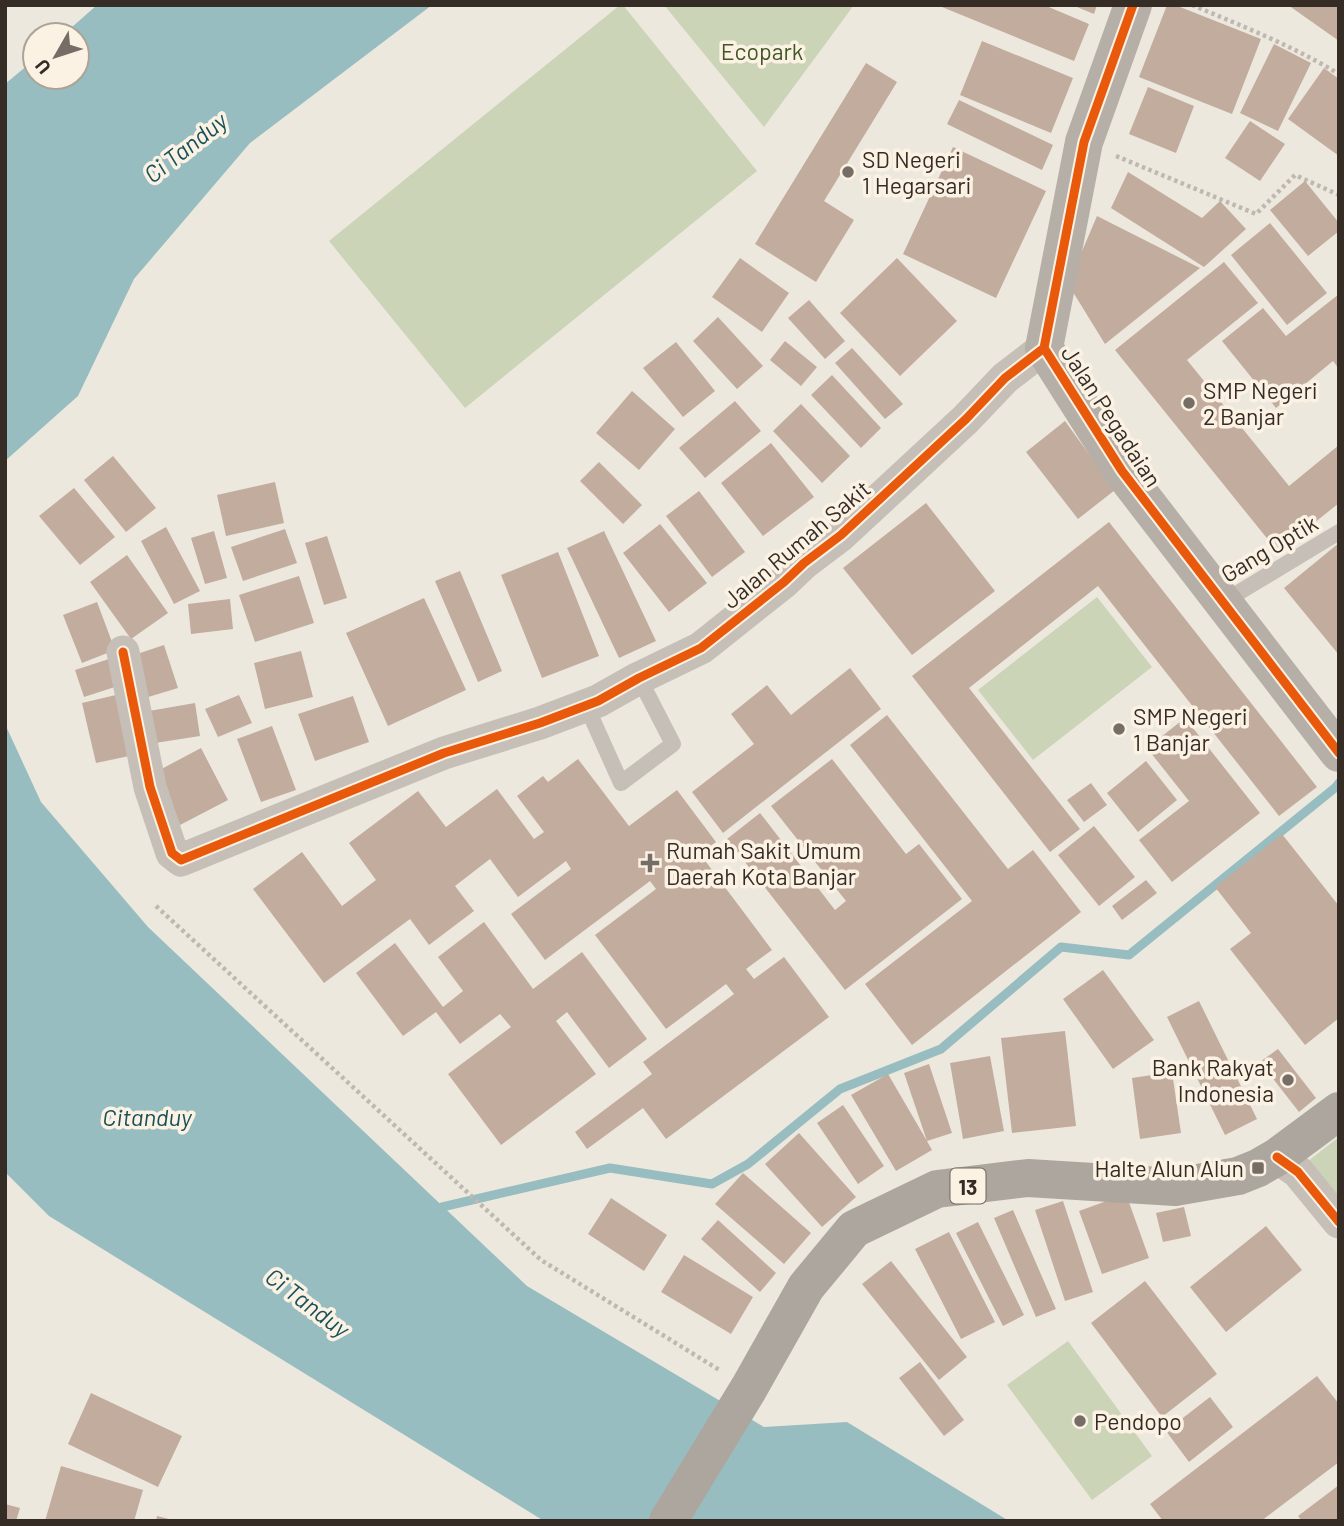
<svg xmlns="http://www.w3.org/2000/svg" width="1344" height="1526" viewBox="0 0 1344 1526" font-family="Barlow,sans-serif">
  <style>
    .green { fill: #ccd4b7 }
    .water { fill: #98bdc0 }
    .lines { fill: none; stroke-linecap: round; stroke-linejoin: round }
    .stream { stroke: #98bdc0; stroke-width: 9 }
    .building { fill: #c2ac9e }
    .path { stroke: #beb8b0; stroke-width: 4.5; stroke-dasharray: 3.5 3.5; stroke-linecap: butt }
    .lane { stroke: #c6bfb7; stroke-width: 16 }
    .street { stroke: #c6bfb7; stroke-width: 33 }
    .secondary { stroke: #b6afa8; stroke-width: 38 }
    .highway { stroke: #aca69e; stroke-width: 38 }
    .cycleway-casing { stroke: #fbf2e4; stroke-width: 13 }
    .cycleway { stroke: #e8590c; stroke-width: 9 }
    .poi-dot { fill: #766e66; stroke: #fbf2e4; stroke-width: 2.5 }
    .labels { text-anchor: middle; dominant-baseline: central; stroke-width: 7; stroke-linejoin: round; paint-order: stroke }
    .shield { fill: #fbf2e4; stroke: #71675f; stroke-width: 2 }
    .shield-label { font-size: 21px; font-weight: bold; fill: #362c26 }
    .park-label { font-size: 23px; fill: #415727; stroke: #fbf2e4 }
    .poi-label { font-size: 23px; fill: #362c26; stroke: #fbf2e4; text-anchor: start }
    .street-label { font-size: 23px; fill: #362c26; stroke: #fbf2e4 }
    .water-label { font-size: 24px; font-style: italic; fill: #18515b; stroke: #fbf2e4 }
  </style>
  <rect width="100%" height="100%" fill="#ede8de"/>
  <path class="green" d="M620,5H623L757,171L465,408L329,241Z
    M664,5H854L764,127Z
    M1097,597L1152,667L1033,760L978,690Z
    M1339,1137V1201L1308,1161Z
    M1068,1341L1152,1456L1092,1500L1007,1385Z"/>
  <path class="water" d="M97,5H432L250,143L134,279L78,396L5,461V84L35,59V77H77V35H63Z
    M5,724L41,802L148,927L527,1286L764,1427L847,1422L1009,1521H544L49,1216L5,1172Z"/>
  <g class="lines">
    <path class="stream" d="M442,1207L610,1168L712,1184L748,1164L840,1089L941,1049L1061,947L1129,955L1336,787L1339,783"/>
  </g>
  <path class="building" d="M937,5H1044L1089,24L1074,61Z
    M1072,5H1097L1094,14Z
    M1167,5H1175L1261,39L1232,114L1139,77Z
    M1288,5H1339V41Z
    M982,41L1073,78L1051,133L960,95Z
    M1274,44L1311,63L1278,131L1240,113Z
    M866,63L897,82L824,201L854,220L816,282L755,244Z
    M1324,68L1339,79V156L1288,119Z
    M1148,87L1194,106L1176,153L1129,134Z
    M959,100L1053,145L1042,170L947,124Z
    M1250,121L1285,144L1260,181L1225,158Z
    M953,147L1046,191L996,298L903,254Z
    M1128,172L1202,218L1220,201L1246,229L1204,267L1111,208Z
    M1305,181L1339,223V231L1308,256L1270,210Z
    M1097,216L1200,268L1105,344L1068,284Z
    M1270,223L1327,293L1287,325L1231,255Z
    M740,258L789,293L762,332L712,297Z
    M897,258L957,321L900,376L840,313Z
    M1224,262L1258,303L1187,360L1289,486L1339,445V503L1278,552L1115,350Z
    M1339,294V369L1333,361L1276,408L1222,341L1263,308L1286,336Z
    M809,300L845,341L825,359L788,318Z
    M718,317L763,366L737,389L693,341Z
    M785,341L817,367L801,386L770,360Z
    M676,342L715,391L683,417L643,368Z
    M852,348L903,404L885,419L835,363Z
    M832,375L881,428L861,448L811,395Z
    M632,391L675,429L639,470L596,433Z
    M735,401L761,431L705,478L679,448Z
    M801,404L850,456L822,483L773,431Z
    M1065,421L1115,490L1078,519L1026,452Z
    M771,443L814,497L763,536L721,483Z
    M113,456L156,508L126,532L84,480Z
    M599,462L642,505L623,524L580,481Z
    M275,482L284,523L226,536L217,495Z
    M74,488L115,537L80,565L39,516Z
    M699,491L745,552L712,577L666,516Z
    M926,503L995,591L912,655L843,568Z
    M1109,522L1317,787L1279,816L1098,586L969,688L1080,829L1050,852L912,676Z
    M660,524L707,583L669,612L623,553Z
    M166,527L200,591L174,604L141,541Z
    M285,529L297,563L243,581L231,547Z
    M214,531L227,578L205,584L191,538Z
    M604,531L656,641L619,658L567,548Z
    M327,536L347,598L324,605L305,543Z
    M1339,543V655L1284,588Z
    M558,552L599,656L542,678L501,575Z
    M127,555L168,613L131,639L90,582Z
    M460,571L502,671L478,682L435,581Z
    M299,576L314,623L255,642L239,595Z
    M424,598L466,690L388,726L346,633Z
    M230,599L233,629L191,634L188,604Z
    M97,602L115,650L82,663L63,615Z
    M164,645L178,688L145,698L131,656Z
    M301,651L313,697L265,709L254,663Z
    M109,659L118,686L84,697L75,670Z
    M850,668L881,709L723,833L692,792L754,744L731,714L767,685L791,715Z
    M120,694L134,755L96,763L82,703Z
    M239,695L252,723L218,737L205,709Z
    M353,696L369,742L315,761L298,714Z
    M195,703L200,736L155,743L149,711Z
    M887,715L1008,869L1033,850L1081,912L912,1045L865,984L972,901L850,745Z
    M1185,718L1260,813L1172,882L1139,840L1189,801L1147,748Z
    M272,726L296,790L261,802L237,739Z
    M201,748L228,800L180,825L152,774Z
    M578,759L629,826L677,790L716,842L700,854L772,950L746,969L754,979L784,957L829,1017L666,1139L643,1108L587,1149L575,1132L652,1074L643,1062L734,994L726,984L666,1029L595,935L656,889L650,881L545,960L511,914L571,869L566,861L518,897L490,859L455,886L474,911L429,945L410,919L324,983L253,889L302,852L342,906L376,880L349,843L418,791L446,827L497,789L534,839L544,832L517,796L543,776L548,782Z
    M832,759L906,854L919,844L962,899L845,990L727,839L760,813L835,910L846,901L771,806Z
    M1146,761L1177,800L1138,832L1107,793Z
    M1091,783L1107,805L1084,822L1067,800Z
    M1094,826L1135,877L1099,906L1058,855Z
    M1282,834L1339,906V1018L1305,1045L1230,949L1251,933L1215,887Z
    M1146,880L1157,893L1122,920L1112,906Z
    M484,922L533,989L582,952L647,1039L609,1068L567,1012L556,1021L596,1074L501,1145L448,1074L511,1027L500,1014L460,1044L436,1012L403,1036L356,973L395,943L443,1007L463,991L438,957Z
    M1103,970L1154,1040L1113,1069L1063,999Z
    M1199,1001L1257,1119L1225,1135L1167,1017Z
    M1065,1031L1076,1126L1012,1133L1001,1038Z
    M1278,1049L1316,1098L1299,1112L1260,1062Z
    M990,1056L1004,1131L963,1139L950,1063Z
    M929,1064L952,1133L927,1141L932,1150L896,1171L851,1095L888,1074L927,1141L904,1073Z
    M1172,1072L1181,1133L1140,1139L1132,1078Z
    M843,1105L884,1166L858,1184L817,1123Z
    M799,1133L856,1197L822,1227L765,1164Z
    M743,1173L811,1233L784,1264L715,1204Z
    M1126,1194L1149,1258L1102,1274L1079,1211Z
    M611,1198L667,1235L644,1271L588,1234Z
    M1063,1201L1093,1292L1065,1301L1035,1210Z
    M1184,1207L1191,1236L1163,1242L1156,1213Z
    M1013,1210L1056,1309L1036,1317L994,1218Z
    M718,1220L776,1273L760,1292L701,1239Z
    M978,1222L1024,1315L1003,1326L956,1233Z
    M1266,1226L1302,1270L1226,1332L1190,1287Z
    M949,1232L995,1322L961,1339L915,1249Z
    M684,1255L753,1297L731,1334L661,1292Z
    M891,1261L967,1357L939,1380L862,1284Z
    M1145,1281L1217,1374L1162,1417L1091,1323Z
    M920,1362L964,1420L944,1436L899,1378Z
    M1317,1376L1339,1404V1462L1261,1521H1163L1150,1504Z
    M91,1393L182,1436L158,1487L68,1444Z
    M1210,1397L1233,1427L1189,1462L1166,1431Z
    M61,1466L143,1490L134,1521H45Z
    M1339,1485V1521H1302L1298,1516Z
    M5,1504L20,1508L16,1521H5Z
    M157,1516L173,1520V1521H156Z"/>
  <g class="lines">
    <path class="path" d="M1192,5C1242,26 1293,46 1339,74
      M1116,156L1256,214L1295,175L1339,195
      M156,906L541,1260L721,1371"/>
    <path class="lane" d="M1223,602L1339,532
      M583,707L590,714L621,783L673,744L639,678"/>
    <path class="street" d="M123,652L150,787L172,853L181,860L444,753L540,723L598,701L639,678L701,648L784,582L804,563L841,535L966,419L1005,378L1044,348
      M1277,1157L1298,1172L1339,1222"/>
    <path class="secondary" d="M1133,5L1084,142L1044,348L1122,471L1339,753"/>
    <path class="highway" d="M668,1521L749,1388L806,1287L854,1229L937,1189L1028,1178L1175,1187L1238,1176L1258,1168L1277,1157L1339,1111"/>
    <g class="cycleway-casing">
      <path id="cycleway" d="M1133,5L1084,142L1044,348L1122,471L1339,753
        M123,652L150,787L172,853L181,860L444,753L540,723L598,701L639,678L701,648L784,582L804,563L841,535L966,419L1005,378L1044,348
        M1277,1157L1298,1172L1339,1222"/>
    </g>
    <use href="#cycleway" class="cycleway"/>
  </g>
  <g class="poi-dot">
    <circle cx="848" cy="172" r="7"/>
    <circle cx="1189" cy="403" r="7"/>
    <circle cx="1119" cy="729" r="7"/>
    <path d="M646.5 852.5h7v7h7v7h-7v7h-7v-7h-7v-7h7z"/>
    <circle cx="1288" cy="1080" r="7"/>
    <rect x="1251" y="1161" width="14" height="14" rx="3.5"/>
    <circle cx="1080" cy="1421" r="7"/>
  </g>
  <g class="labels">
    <rect class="shield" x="950.5" y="1168.5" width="35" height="35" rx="5"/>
    <g class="shield-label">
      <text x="968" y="1186">13</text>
    </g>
    <g class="park-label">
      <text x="762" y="51">Ecopark</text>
    </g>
    <g class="poi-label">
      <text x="862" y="159">SD Negeri<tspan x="862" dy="26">1 Hegarsari</tspan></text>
      <text x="1203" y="390">SMP Negeri<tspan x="1203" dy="26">2 Banjar</tspan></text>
      <text x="1133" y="716">SMP Negeri<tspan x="1133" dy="26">1 Banjar</tspan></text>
      <text x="666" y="850">Rumah Sakit Umum<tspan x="666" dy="26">Daerah Kota Banjar</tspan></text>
      <text x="1274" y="1067" text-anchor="end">Bank Rakyat<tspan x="1274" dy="26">Indonesia</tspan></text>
      <text x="1244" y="1168" text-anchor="end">Halte Alun Alun</text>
      <text x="1094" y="1421">Pendopo</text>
    </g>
    <g class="street-label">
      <text transform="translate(1112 416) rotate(57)">Jalan Pegadaian</text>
      <text transform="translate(796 544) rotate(-40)">Jalan Rumah Sakit</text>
      <text transform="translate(1269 548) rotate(-31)">Gang Optik</text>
    </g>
    <g class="water-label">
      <text transform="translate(185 147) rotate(-38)">Ci Tanduy</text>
      <text x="147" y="1116">Citanduy</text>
      <text transform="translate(308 1302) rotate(37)">Ci Tanduy</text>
    </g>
  </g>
  <rect width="1344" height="1526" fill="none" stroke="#362c26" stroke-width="14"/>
  <g transform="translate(56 56) rotate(231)"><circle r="33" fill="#fbf2e4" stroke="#aca398" stroke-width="2"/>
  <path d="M0-5L12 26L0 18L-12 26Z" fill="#766e66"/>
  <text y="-10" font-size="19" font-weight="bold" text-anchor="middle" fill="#362c26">U</text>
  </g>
</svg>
